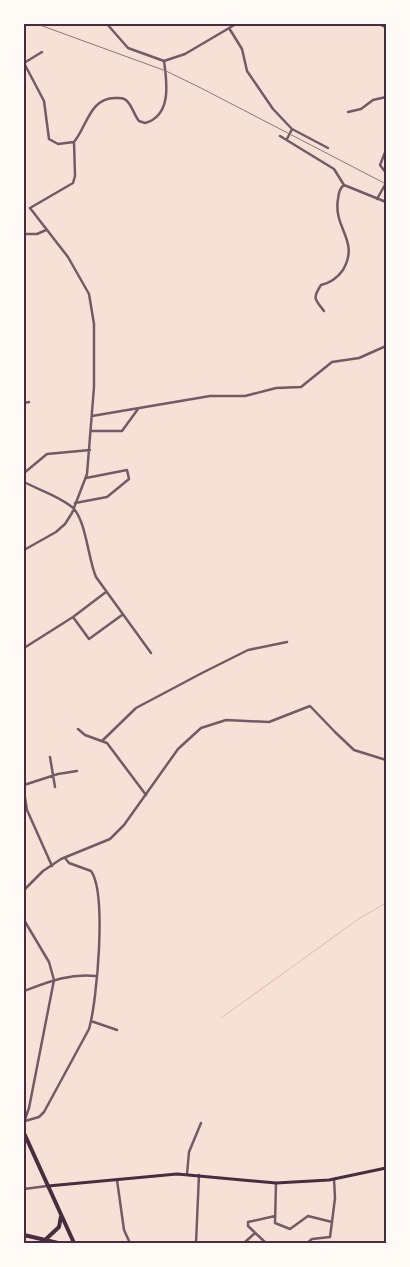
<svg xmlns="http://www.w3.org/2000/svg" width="410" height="1267" viewBox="0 0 410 1267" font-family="'Exo 2',sans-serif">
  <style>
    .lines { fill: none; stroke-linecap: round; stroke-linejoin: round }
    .stream { stroke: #dcb8b0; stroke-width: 1 }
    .minor { stroke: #755966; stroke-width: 2.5 }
    .tertiary { stroke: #755966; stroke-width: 2.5 }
    .secondary { stroke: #4a2c40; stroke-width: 3 }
    .trunk { stroke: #4a2c40; stroke-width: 4 }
    .rail { stroke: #8f747c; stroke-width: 1 }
    .neatline { fill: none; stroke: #4a2c40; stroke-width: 2 }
  </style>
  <rect width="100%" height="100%" fill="#f7e1d7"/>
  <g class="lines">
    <path class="stream" d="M221,1018L360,918L386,903"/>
    <path class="minor" d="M379,24L386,27
      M229,28L242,49L247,71L273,109L292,129L287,139
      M42,52L24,63L44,101L49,139L58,144L74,142
      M348,112L361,109L373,100L386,97
      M292,129L328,148
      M280,136L334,169L344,185L386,202
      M386,150L380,165L386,173
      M377,199L386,183
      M24,234H37L46,230
      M324,311C315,299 312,299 321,285C330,283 338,277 343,270C360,240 333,229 338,199C339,193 339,189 344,185
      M24,403L29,402
      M92,416L210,396H245L276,388L301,387L332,362L359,358L386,346
      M91,431H122L138,409
      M24,473L47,454L90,450
      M24,482C39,490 59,496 72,507C86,519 88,559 96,577L151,653
      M75,503L107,497L129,479L127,470L86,478
      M24,550L56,532L65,524L72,513L87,474L94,387V324L89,294L68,257L30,208L73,183L75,176L74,142C87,126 90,98 115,98C119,98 123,97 126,100C132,105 134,115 139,121L145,123C172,116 167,82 164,61
      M73,617L89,639L122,615
      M24,648L73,617L106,592
      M78,729L85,735L107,743L146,795
      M336,733L354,750L386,760
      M103,740L136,708L202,673L248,650L287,642
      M50,757L55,787
      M24,785L58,774L77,771
      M24,792L27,810L52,866
      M24,991C48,982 70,973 96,976
      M91,1021L117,1030
      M25,1121L39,1117L44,1112L89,1029C97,1002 107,893 91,871L69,863L65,858
      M187,1174L189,1152L201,1123
      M117,1180L124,1230L130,1243
      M276,1183L275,1223L290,1229L308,1216L332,1222L330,1237L312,1239L307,1243
      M332,1222L335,1198L334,1179
      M196,1243L199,1175
      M244,1243L255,1233
      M266,1243L248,1226V1222L275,1216"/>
    <path class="tertiary" d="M107,24L128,48L164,61L185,54L236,24
      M24,890L43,871L61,859L110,839L124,825L178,749L201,728L226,720L269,722L310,706L336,733
      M24,920L49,962L54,980L29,1108L24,1122
      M24,1189L47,1186"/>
    <path class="secondary" d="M48,1186L177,1174L276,1183L329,1180L386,1168"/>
    <path class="trunk" d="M24,1133L74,1243
      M24,1235L58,1243
      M45,1240L59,1227L61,1216"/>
    <path class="rail" d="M37,24L166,71L199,87L386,184"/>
  </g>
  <rect width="410" height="1267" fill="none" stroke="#fffaf5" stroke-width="50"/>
  <rect x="25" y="25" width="360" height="1217" class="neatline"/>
</svg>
